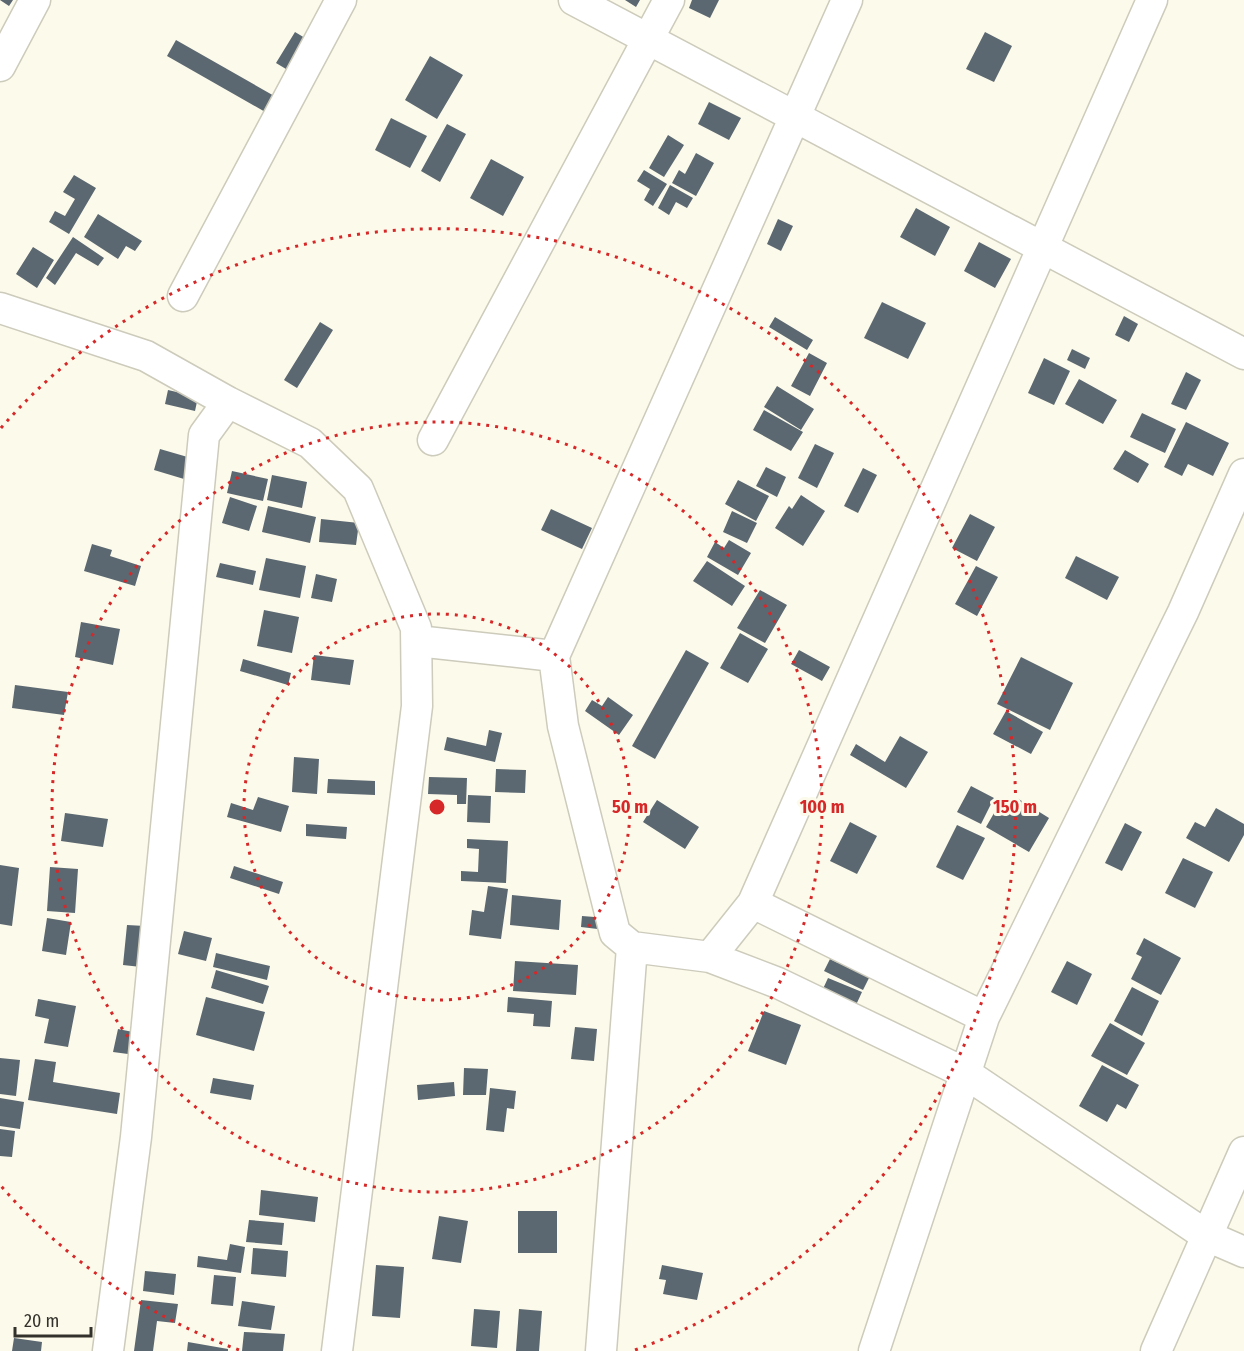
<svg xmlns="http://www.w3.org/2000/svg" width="1244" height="1351" viewBox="0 0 1244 1351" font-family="'Fira Sans Condensed',sans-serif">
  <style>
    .building { fill: #5b6771 }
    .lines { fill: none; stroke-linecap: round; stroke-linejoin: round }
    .street-casing { stroke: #cdcbbb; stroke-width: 33 }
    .street { stroke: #fff; stroke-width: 30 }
    .ring { fill: none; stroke: #d62828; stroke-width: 3; stroke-dasharray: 3 6 }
    .centre { fill: #d62828; stroke: #fcfaea; stroke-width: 3 }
    .ring-label { font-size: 18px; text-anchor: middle; font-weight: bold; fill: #d62828; stroke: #fcfaea; stroke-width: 6; stroke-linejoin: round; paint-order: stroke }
  </style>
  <rect width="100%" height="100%" fill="#fcfaea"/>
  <path class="building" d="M0,0H13L9,6Z
    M625,0H640L636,7Z
    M692,0H719L710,18L689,8Z
    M295,32L310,41L291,72L276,63Z
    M985,32L1012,46L994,82L966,69Z
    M176,40L276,97L267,113L167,56Z
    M430,56L463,75L437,119L405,100Z
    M709,102L741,118L729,140L698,124Z
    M391,118L427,136L410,168L375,150Z
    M447,124L466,134L440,182L421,171Z
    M668,135L684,145L664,177L649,168Z
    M696,153L714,163L696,196L672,183L679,170L685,174Z
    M491,159L524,177L503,216L470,198Z
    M644,170L667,184L653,206L644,200L650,189L637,181Z
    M74,175L96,188L69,234L49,222L55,211L65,216L75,199L63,192Z
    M670,185L693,198L687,208L676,202L669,215L658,208Z
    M916,208L950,227L935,256L900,237Z
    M98,214L142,241L135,251L126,246L118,259L84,237Z
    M778,219L793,226L781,251L767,244Z
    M73,237L104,258L98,266L76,253L55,285L46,278Z
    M979,242L1011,259L995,288L964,271Z
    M33,247L54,260L37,288L16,274Z
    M882,302L926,323L908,359L864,338Z
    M1124,316L1138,324L1129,342L1115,335Z
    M775,317L813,340L807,350L769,327Z
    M320,322L333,330L297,388L284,380Z
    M1072,349L1090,358L1085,369L1067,360Z
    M809,353L827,363L810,396L791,386Z
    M1044,358L1070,371L1054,405L1028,393Z
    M1186,372L1201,380L1186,410L1171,404Z
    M1079,379L1117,400L1103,424L1065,404Z
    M777,386L814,409L801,430L764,407Z
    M168,390L198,397L195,411L165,404Z
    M764,410L803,432L791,451L753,430Z
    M1142,413L1176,429L1165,453L1130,437Z
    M1186,422L1229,443L1213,476L1188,464L1182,476L1164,467Z
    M815,444L834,453L817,488L798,478Z
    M160,449L191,458L184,479L154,470Z
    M1125,450L1149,464L1138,483L1113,469Z
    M766,467L786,477L777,497L756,486Z
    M863,468L877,475L858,513L844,506Z
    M232,471L268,479L263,501L227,493Z
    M272,475L307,482L302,508L267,500Z
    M738,480L769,496L756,521L725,504Z
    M801,495L825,511L803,546L775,528L789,506L792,509Z
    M230,497L257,506L249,531L222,523Z
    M268,506L316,517L310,543L262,532Z
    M551,509L592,528L582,549L541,530Z
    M732,511L757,523L747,543L723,532Z
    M970,514L995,527L977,561L952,548Z
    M321,519L359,523L356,545L319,542Z
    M729,540L751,553L738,575L707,557L715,542L724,548Z
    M92,544L112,550L110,556L141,566L135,586L84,571Z
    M1076,556L1119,577L1107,600L1065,578Z
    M266,558L306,566L300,598L259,590Z
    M707,561L745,586L732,606L693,581Z
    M220,563L256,571L253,585L216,577Z
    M976,566L998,577L977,616L955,604Z
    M316,574L337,579L332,602L311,598Z
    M760,590L787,605L765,643L737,628Z
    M264,610L299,617L292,653L257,646Z
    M81,622L120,629L113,665L75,657Z
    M740,633L768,649L748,683L720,668Z
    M686,650L709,663L655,759L632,746Z
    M799,650L830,667L822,681L791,664Z
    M314,655L354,660L350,685L311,680Z
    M1021,657L1073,683L1050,730L997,704Z
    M243,659L291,673L288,685L240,671Z
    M15,685L68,692L64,715L12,708Z
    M608,697L633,715L619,735L585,711L592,700L602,706Z
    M1006,711L1043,732L1031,754L993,734Z
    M489,730L502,733L495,762L444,750L447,737L486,746Z
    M900,736L928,752L906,788L850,755L856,744L885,762Z
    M294,757L319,759L317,794L292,792Z
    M496,769L526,770L525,793L495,792Z
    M429,777L467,778L466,804H457V795L428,794Z
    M328,779L375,781V795L327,793Z
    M971,786L994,798L981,824L957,812Z
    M468,795L491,796L490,823L467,822Z
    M258,797L289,806L281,832L227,817L231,803L253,810Z
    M1017,798L1049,818L1029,852L986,827L1001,801L1012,807Z
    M657,800L699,827L685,849L643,822Z
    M1216,808L1244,824V835L1229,862L1186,838L1195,822L1205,827Z
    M65,813L108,819L103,847L61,841Z
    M850,822L877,836L857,874L830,861Z
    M1125,823L1142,832L1122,871L1105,863Z
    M306,824L347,827L346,839L306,836Z
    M957,825L985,838L963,880L936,867Z
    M467,839L508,841L506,883L461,881V871L478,872L479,849L467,848Z
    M1183,858L1213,872L1195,908L1165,893Z
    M0,865L19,868L12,926L0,924Z
    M234,866L283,882L279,894L230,878Z
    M50,867L78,869L75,913L47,911Z
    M488,886L508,889L501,939L469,935L472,910L484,912Z
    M512,895L561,900L559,930L510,925Z
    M582,916L607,918L606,930L581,927Z
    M47,918L71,922L66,955L42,951Z
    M127,925L145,926L141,967L123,965Z
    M184,931L212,938L206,961L178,954Z
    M1144,938L1181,958L1161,995L1131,979L1142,957L1136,954Z
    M843,952L874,968L863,990L824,971L830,959L838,963Z
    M216,953L270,966L267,980L213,967Z
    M515,961L578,965L576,995L513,991Z
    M1067,961L1092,974L1077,1005L1051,992Z
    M216,970L269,986L263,1004L211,988Z
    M828,978L862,992L850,1018L822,991Z
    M1132,987L1159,1001L1142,1036L1114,1021Z
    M206,997L265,1012L254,1051L196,1035Z
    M508,997L552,1001L550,1027L533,1026L534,1014L507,1012Z
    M38,999L76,1006L68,1047L44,1043L49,1019L35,1016Z
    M764,1011L801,1025L786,1065L748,1051Z
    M1110,1023L1145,1043L1127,1075L1091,1056Z
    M575,1027L597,1029L594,1061L571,1059Z
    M118,1029L133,1032L128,1054L113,1052Z
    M0,1058L20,1060L16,1096L0,1094Z
    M35,1059L56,1062L53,1082L120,1093L117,1114L28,1100Z
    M1102,1065L1139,1085L1126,1109L1117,1104L1107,1122L1079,1106Z
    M464,1068L488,1069L486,1095H463Z
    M213,1078L254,1085L251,1100L210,1093Z
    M454,1082L455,1096L418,1100L417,1085Z
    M490,1088L516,1091L514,1109L507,1108L504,1132L486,1130Z
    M0,1098L24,1102L20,1129L0,1126Z
    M0,1129L15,1131L12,1157L0,1156Z
    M261,1190L318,1197L315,1222L259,1215Z
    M518,1211H557V1253H518Z
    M439,1216L468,1221L461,1263L432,1259Z
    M249,1220L284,1223L282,1245L246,1242Z
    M230,1244L245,1247L241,1273L197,1267L198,1256L227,1260Z
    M253,1248L288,1251L286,1277L251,1274Z
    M376,1265L404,1267L400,1318L372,1316Z
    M662,1265L703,1273L697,1300L663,1294L666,1280L659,1279Z
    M145,1271L176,1274L174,1295L143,1291Z
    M214,1275L236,1277L233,1306L211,1304Z
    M141,1300L178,1304L175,1323L157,1321L153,1351H134Z
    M242,1301L275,1306L271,1330L238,1326Z
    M474,1309L500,1311L497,1348L471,1346Z
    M519,1309L542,1311L539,1351H516Z
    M244,1332L285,1334L283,1351H242Z
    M14,1338L42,1342L41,1351H12Z
    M188,1342L228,1349V1351H187Z"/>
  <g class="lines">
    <g class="street-casing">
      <path id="street" d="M574,0L1244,354
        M847,0L554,656L563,726L615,933L632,947L710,957L778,983L965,1073L1207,1236L1244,1252
        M0,66L35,0
        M183,296L341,0
        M0,308L146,356L228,402L310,443L358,489L416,628L417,706L337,1351
        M433,440L669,0
        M417,641L554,656
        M753,903L1152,0
        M710,957L753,903L984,1017L1183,612L1244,474
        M108,1351L136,1137L204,435L228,402
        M601,1351L632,947
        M874,1351L984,1017
        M1156,1351L1244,1152"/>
    </g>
    <use href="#street" class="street"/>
  </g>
  <g class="ring">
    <circle cx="437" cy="807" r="193"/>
    <circle cx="437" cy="807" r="385"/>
    <path d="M239 1350A578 578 0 0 1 1 1186M1 428A578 578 0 1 1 635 1350"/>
  </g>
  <circle cx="437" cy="807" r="9" class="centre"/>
  <g class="ring-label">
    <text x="630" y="813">50 m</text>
    <text x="822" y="813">100 m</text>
    <text x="1015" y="813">150 m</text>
  </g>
  <path d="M15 1327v9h76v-9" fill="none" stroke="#32312b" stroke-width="3"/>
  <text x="24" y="1327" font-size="18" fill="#32312b" stroke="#fcfaea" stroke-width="4.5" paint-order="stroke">20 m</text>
</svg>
